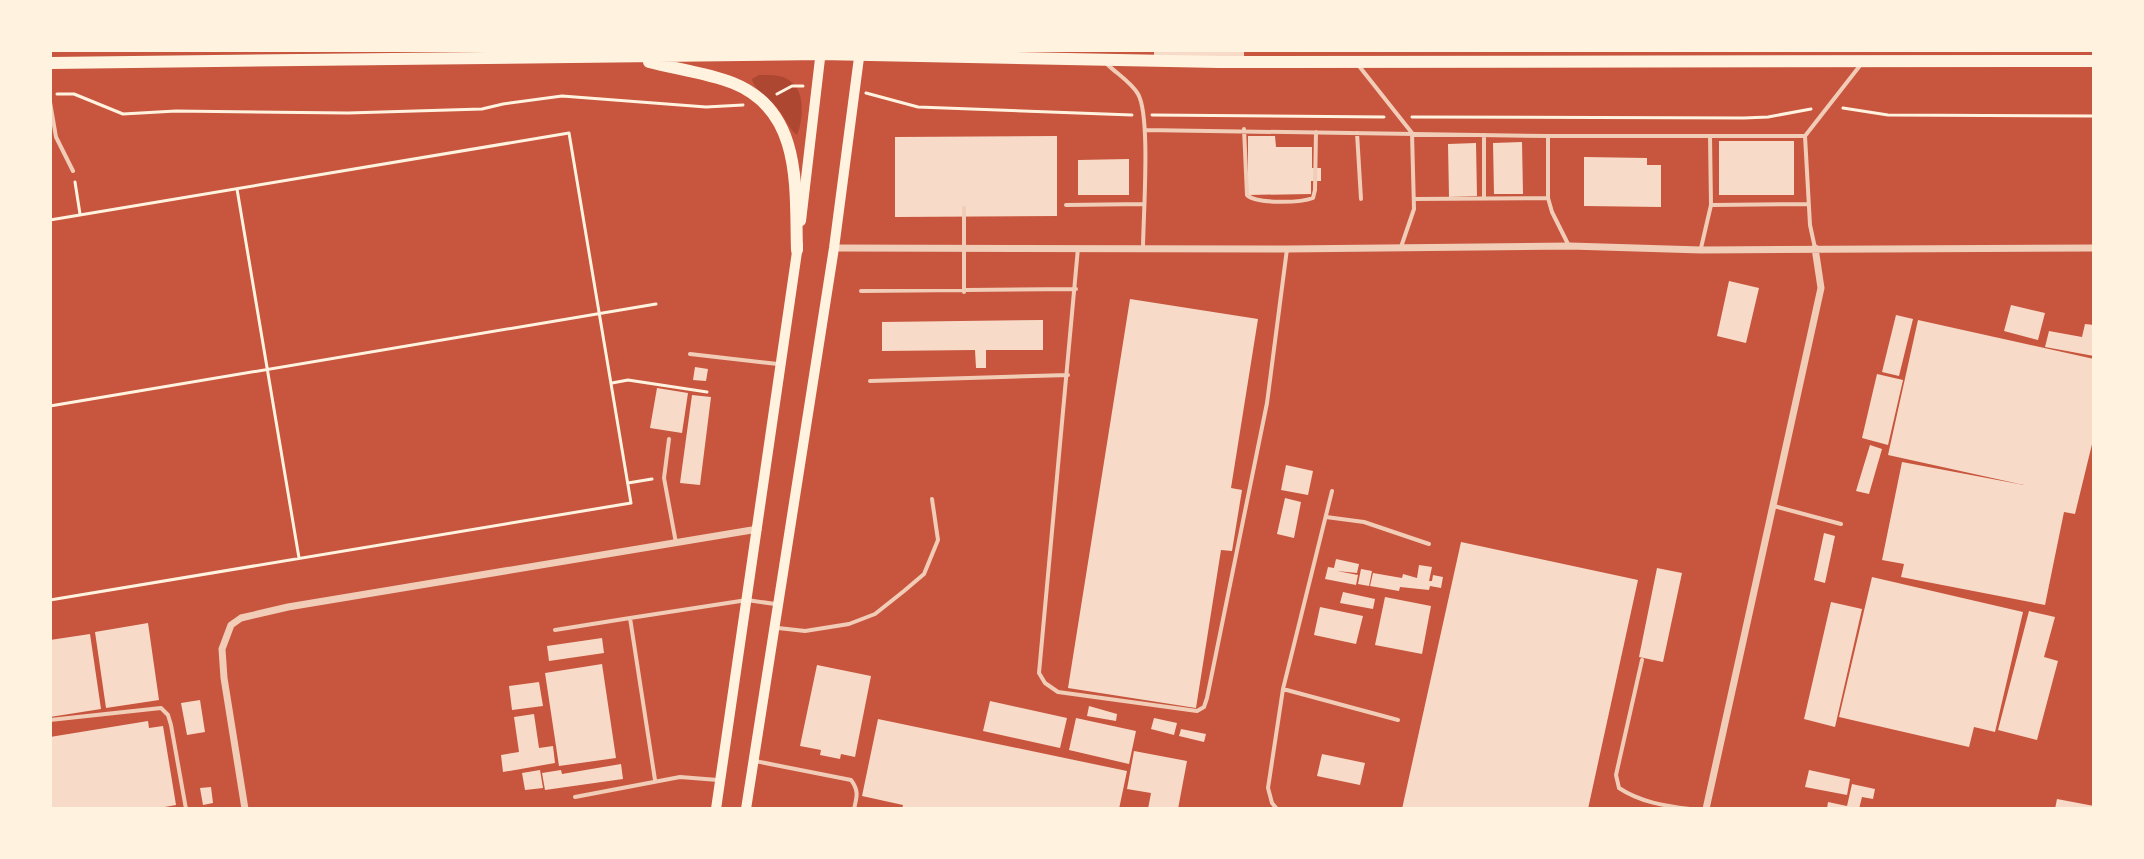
<svg xmlns="http://www.w3.org/2000/svg" width="2144" height="859" viewBox="0 0 2144 859" font-family="'PT Sans Narrow',sans-serif">
  <style>
    .green { fill: #ae4732 }
    .building { fill: #f7dbc8 }
    .lines { fill: none; stroke-linecap: round; stroke-linejoin: round }
    .path { stroke: #fff3e0; stroke-width: 3 }
    .service { stroke: #f1ccb7; stroke-width: 4 }
    .minor { stroke: #f1ccb7; stroke-width: 7 }
    .secondary { stroke: #fff3e0; stroke-width: 10 }
    .primary { stroke: #fff3e0; stroke-width: 12 }
  </style>
  <rect width="100%" height="100%" fill="#c8553d"/>
  <path class="green" d="M759,75C769,75 782,74 790,81C806,91 803,121 797,135C789,129 785,117 778,109C770,98 755,92 752,79Z"/>
  <path class="building" d="M1154,50H1244V56H1154Z
    M1057,136V216L895,217V137Z
    M1248,136H1275L1276,147H1312V168H1321V181H1311V194L1248,195Z
    M1719,141H1794V195H1719Z
    M1522,142L1523,194H1494L1493,143Z
    M1476,143L1477,196L1449,197L1448,144Z
    M1584,157L1647,158V165H1661V207L1584,206Z
    M1129,159V195H1078V160Z
    M1729,281L1759,288L1746,343L1717,336Z
    M1130,299L1258,319L1231,488L1242,490L1232,551L1221,550L1196,708L1068,688Z
    M2011,305L2045,313L2038,340L2004,331Z
    M1896,315L1913,319L1899,376L1882,372Z
    M1043,320V350H986V368H976L975,350L882,351V322Z
    M1918,320L2094,359V436L2075,514L2064,512L2045,605L1901,577L1904,564L1882,560L1902,462L2024,485L1888,455Z
    M2085,324L2094,325V356L2045,347L2049,331L2082,337Z
    M695,367L708,369L706,381L693,380Z
    M1877,374L1903,380L1888,445L1862,438Z
    M657,388L688,393L682,433L650,428Z
    M692,395L711,397L700,485L680,483Z
    M1870,445L1882,449L1869,494L1856,491Z
    M1286,465L1313,471L1308,495L1281,490Z
    M1285,498L1301,502L1294,538L1277,534Z
    M1824,533L1835,536L1825,583L1814,580Z
    M1461,542L1638,580L1588,809H1402Z
    M1336,559L1359,564L1357,573L1337,571L1358,575L1356,585L1325,579L1328,567L1334,568Z
    M1419,565L1432,567L1429,581H1432L1433,575L1443,577L1441,588L1430,586L1429,590L1400,587L1399,591L1370,586L1373,573L1402,578L1403,574L1417,578Z
    M1657,568L1682,573L1663,662L1639,657Z
    M1361,569L1372,571L1369,586L1358,584Z
    M1872,577L2023,612L1995,732L1974,727L1969,747L1839,717Z
    M1343,592L1375,599L1373,609L1340,603Z
    M1385,597L1431,606L1422,654L1375,645Z
    M1831,602L1862,609L1835,727L1804,719Z
    M1320,607L1363,616L1356,644L1314,635Z
    M2029,611L2055,617L2044,657L2058,661L2037,740L1998,730Z
    M148,623L159,700L106,708L95,632Z
    M90,634L101,709L50,717V640Z
    M602,638L604,653L549,661L547,646Z
    M602,664L616,758L559,766L545,673Z
    M817,665L871,676L855,757L841,754L840,759L820,755L821,750L800,746Z
    M539,682L543,706L512,710L509,686Z
    M200,700L205,732L187,735L181,703Z
    M990,701L1067,718L1060,748L983,731Z
    M1089,706L1117,714L1116,721L1087,716Z
    M534,714L539,748L553,746L555,763L503,772L501,755L519,752L514,717Z
    M1076,718L1136,731L1129,764L1069,750Z
    M1154,718L1177,723L1174,735L1151,729Z
    M878,719L1127,771L1119,809H902L903,805L862,796Z
    M148,721L149,728L163,726L176,805L153,809H50V737Z
    M1181,729L1206,734L1204,742L1179,736Z
    M1134,751L1187,761L1178,809H1148L1151,793L1127,789Z
    M1322,754L1365,763L1360,785L1317,776Z
    M621,764L623,779L545,790L542,773L561,770L562,774Z
    M540,770L543,788L525,790L522,773Z
    M1809,770L1850,779L1847,795L1805,787Z
    M1852,784L1875,789L1873,799L1862,797L1859,809H1827L1828,802L1847,806Z
    M211,787L213,803L203,805L200,788Z
    M2057,799L2094,806V809H2055Z"/>
  <g class="lines">
    <path class="path" d="M866,93L918,107L1132,115
      M57,94H74L123,114L176,111L348,113L482,109L503,104L562,96L706,107L743,105
      M777,94L792,86H803
      M1843,108L1888,115L2094,116
      M1152,115L1384,117
      M1412,117L1744,118L1768,117L1811,109
      M75,182L80,214
      M237,189L299,558
      M50,220L569,133L631,503L50,600
      M612,383L628,380L707,392
      M50,406L656,304
      M628,483L652,479"/>
    <path class="service" d="M1107,64C1117,74 1131,82 1138,94C1151,116 1143,218 1143,249
      M1359,66L1412,133L1414,209L1401,247
      M50,102L56,137L73,171
      M1244,129L1247,195C1256,204 1300,203 1313,198L1315,190L1316,132
      M1145,130L1548,136H1805
      M1357,133L1361,199
      M1548,136V198L1552,212L1568,244
      M1414,199L1548,198
      M1484,199V135
      M1066,205L1143,204
      M1712,205L1809,204
      M1078,248L1039,673L1045,683L1058,692L1197,711L1204,707L1207,698L1267,403L1287,249
      M1701,248L1711,205L1710,136
      M1815,248L1810,225L1805,136L1862,63
      M861,291L1076,289
      M964,292V208
      M690,354L778,364
      M870,381L1068,375
      M669,439L664,478L676,543
      M1774,506L1841,524
      M1326,517L1364,522L1429,544
      M630,618L747,600L775,604
      M778,628L805,631L849,624L875,614L904,591L924,574L938,540L932,499
      M555,630L630,618L655,780
      M1642,660L1616,775L1619,788C1640,802 1665,806 1690,809
      M1283,689L1398,720
      M50,720L161,708L168,715L171,725L186,809
      M755,761L851,780C859,790 857,797 854,809
      M575,797L680,777L718,780
      M1277,809L1272,803L1268,788L1283,689L1332,491"/>
    <path class="minor" d="M834,248L1287,249L1570,246L1701,250L2094,248
      M245,809L224,678L222,649L231,625L241,618L288,607L758,529
      M1706,809L1821,288L1815,248"/>
    <path class="secondary" d="M801,221L821,50
      M716,809L798,245
      M746,809L834,248L860,50"/>
    <path class="primary" d="M649,62C676,69 707,73 733,83C803,111 795,188 797,250
      M50,63L821,54L1219,62L2094,61"/>
  </g>
  <rect width="2144" height="859" fill="none" stroke="#fff3e0" stroke-width="104"/>
</svg>
